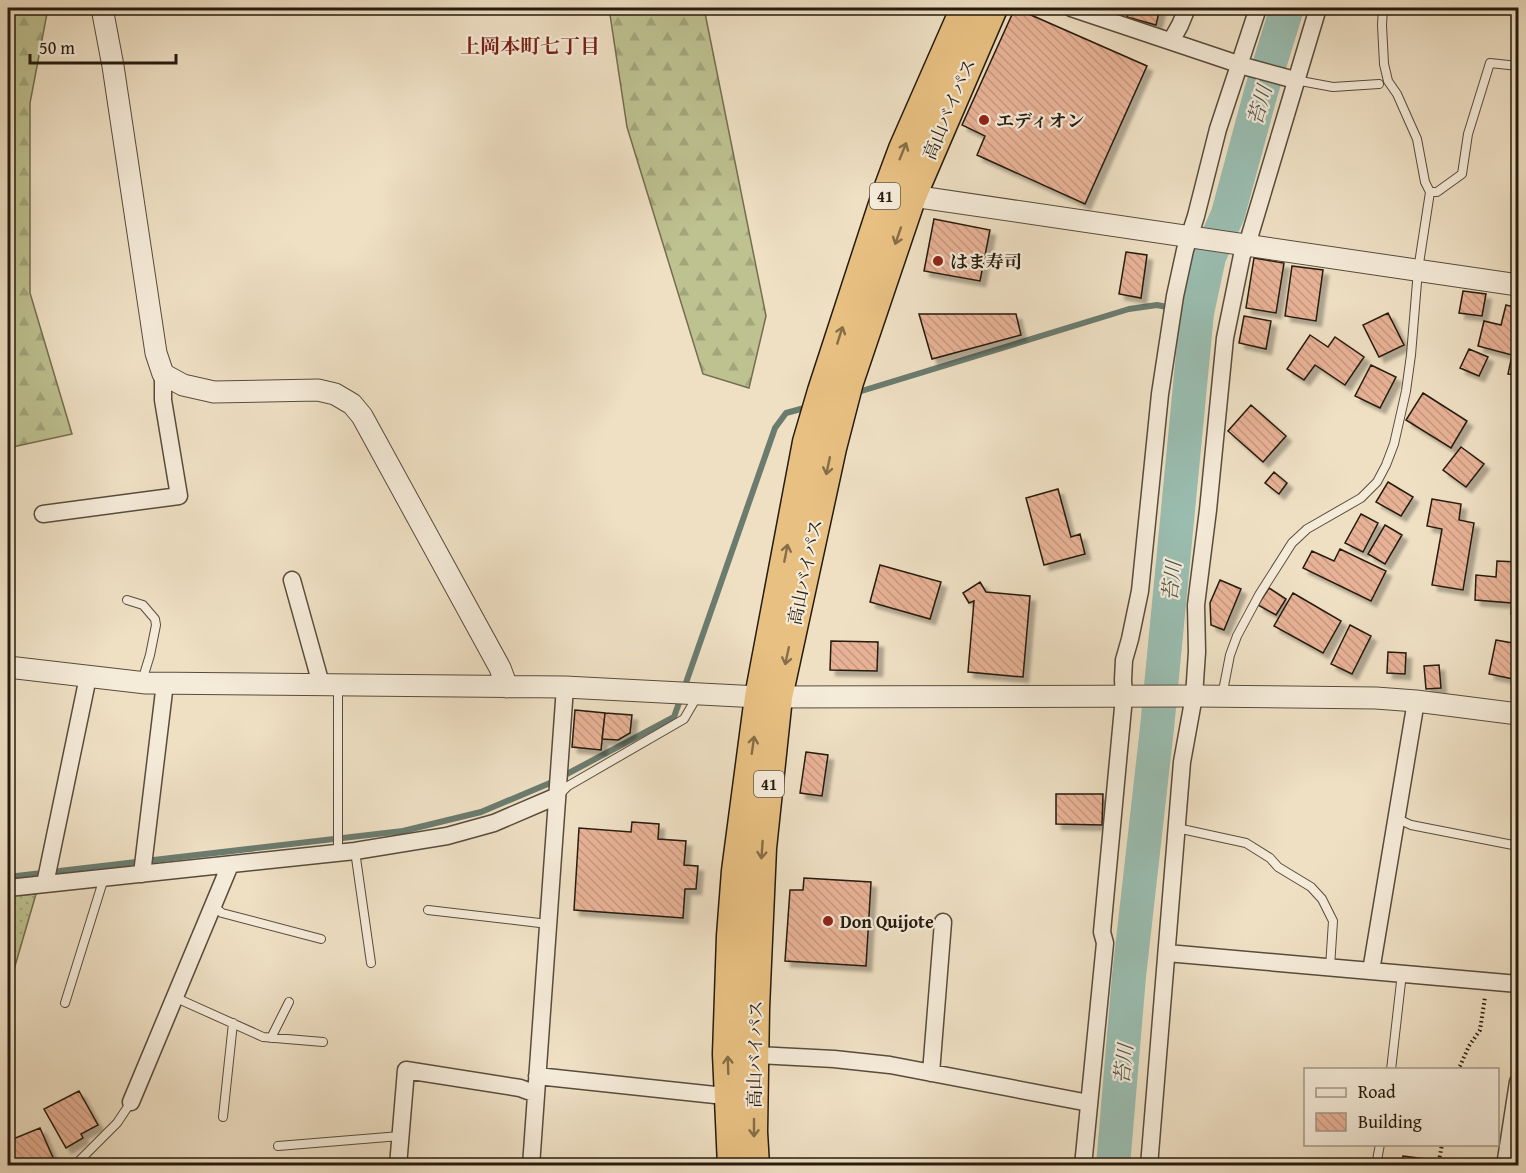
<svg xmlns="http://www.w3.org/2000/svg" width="1526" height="1173" viewBox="0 0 1526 1173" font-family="'Gentium Book Plus','Noto Serif JP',serif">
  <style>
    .forest { fill: url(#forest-firs); stroke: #726e4f; stroke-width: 1.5 }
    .park { fill: url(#park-dots); stroke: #726e4f; stroke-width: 1.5 }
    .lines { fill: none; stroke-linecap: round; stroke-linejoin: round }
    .stream { stroke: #6b7c6f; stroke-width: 6 }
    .river { stroke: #9abdb0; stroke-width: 34 }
    .building { fill: url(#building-back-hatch); stroke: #251b0e; stroke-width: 1.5; filter: url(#shadow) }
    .service-casing { stroke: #584c3c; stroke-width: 10 }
    .minor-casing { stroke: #584c3c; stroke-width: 19 }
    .tertiary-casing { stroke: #584c3c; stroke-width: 23 }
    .trunk-casing { stroke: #251b0e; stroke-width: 31 }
    .path { stroke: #251b0e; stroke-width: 4; stroke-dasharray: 1.5 3; stroke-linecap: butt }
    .service { stroke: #f5ebd9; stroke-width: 8 }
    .minor { stroke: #f5ebd9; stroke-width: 16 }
    .tertiary { stroke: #f5ebd9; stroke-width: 21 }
    .trunk { stroke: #e8c082; stroke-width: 28 }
    .oneway { stroke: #866e48 }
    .poi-dot { fill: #8f2418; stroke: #f5ebd9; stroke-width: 2 }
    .labels { text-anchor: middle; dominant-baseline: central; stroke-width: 4.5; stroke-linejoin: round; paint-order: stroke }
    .shield { fill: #f5ebd9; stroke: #63594b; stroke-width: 1.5 }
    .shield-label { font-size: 16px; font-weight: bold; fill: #251b0e }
    .street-label { font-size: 18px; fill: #251b0e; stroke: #f5ebd9 }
    .poi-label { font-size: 18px; font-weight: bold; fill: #251b0e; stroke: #f5ebd9; text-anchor: start }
    .neighbourhood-label { font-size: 20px; font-weight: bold; fill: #7a1f14; stroke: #f5ebd9 }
    .water-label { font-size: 20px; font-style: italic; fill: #4e5447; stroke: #f5ebd9 }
  </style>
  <defs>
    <pattern id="forest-firs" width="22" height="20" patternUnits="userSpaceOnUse" patternTransform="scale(1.5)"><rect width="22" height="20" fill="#bec190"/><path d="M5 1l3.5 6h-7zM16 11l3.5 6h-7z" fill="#a3a57b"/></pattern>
    <pattern id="park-dots" width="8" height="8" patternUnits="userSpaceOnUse" patternTransform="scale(1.5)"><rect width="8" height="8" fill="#bec190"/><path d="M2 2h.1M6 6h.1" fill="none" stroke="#a3a57b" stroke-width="1.8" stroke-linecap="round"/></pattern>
    <pattern id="building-back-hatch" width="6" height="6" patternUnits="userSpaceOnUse" patternTransform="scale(1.5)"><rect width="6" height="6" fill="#e8b296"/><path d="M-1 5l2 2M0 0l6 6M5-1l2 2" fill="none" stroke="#c79880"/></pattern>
    <filter id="shadow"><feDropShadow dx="5.5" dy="5.5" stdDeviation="1.5" flood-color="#0004"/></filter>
  </defs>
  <rect width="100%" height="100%" fill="#efe0c4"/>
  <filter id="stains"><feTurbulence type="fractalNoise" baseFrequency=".00333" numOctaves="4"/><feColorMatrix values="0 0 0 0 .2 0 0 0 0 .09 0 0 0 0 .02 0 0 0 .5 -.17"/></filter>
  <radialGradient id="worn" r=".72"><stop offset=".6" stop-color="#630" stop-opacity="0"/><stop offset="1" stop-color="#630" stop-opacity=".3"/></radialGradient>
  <path class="forest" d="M8,8H48L30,103V293L72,434L8,448Z
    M609,8H704L766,316L749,388L703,374L627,127Z"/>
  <path class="park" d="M36,894L8,990V896Z"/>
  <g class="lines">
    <path class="stream" d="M855,393L1129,309L1157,305L1197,313
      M8,877L403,831L481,812L550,783L674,717L775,428L786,413L808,407"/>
    <path class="river" d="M1113,1166L1129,976L1157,728L1197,313L1209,257L1228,214L1261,92L1287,8"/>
  </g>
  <path class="building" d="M1015,8L1147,66L1085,204L977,155L985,136L962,125Z
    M1130,8H1160L1156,25L1127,17Z
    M934,219L990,230L980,281L924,271Z
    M1126,252L1147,255L1141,298L1119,294Z
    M1254,258L1284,263L1276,313L1246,308Z
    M1292,266L1323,270L1316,321L1285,316Z
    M1463,291L1486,294L1482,316L1459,313Z
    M1506,305L1518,308V375L1508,374L1512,355L1478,346L1484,321L1501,325Z
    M1388,313L1404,345L1379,357L1363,325Z
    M919,314H1016L1021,335L932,359Z
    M1244,316L1271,321L1266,349L1239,343Z
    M1310,335L1328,347L1335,337L1364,357L1345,385L1315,365L1304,380L1287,369Z
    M1469,349L1488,357L1479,376L1460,368Z
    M1371,365L1396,377L1380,408L1355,396Z
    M1423,393L1467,421L1451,448L1406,420Z
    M1251,405L1286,436L1263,462L1228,431Z
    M1461,447L1484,464L1466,487L1443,470Z
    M1274,472L1287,483L1279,494L1265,483Z
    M1388,482L1413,497L1401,516L1376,502Z
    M1058,489L1071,537L1080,534L1085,554L1044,565L1026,498Z
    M1432,499L1461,504L1459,520L1474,523L1463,590L1432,585L1442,529L1427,526Z
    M1361,514L1378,523L1363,552L1345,543Z
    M1385,525L1402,535L1385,564L1368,554Z
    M1340,549L1386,571L1371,601L1303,568L1312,551L1334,561Z
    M1497,561L1517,562L1515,580H1518V614H1511L1512,603L1475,600L1476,575L1496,577Z
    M880,565L941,582L930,619L870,602Z
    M1220,580L1241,589L1224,630L1211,625L1210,603Z
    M980,582L986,592L1030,596L1023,677L968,672L974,601L969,603L963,593Z
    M1269,588L1286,599L1276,615L1258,605Z
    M1293,593L1341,621L1323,653L1274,626Z
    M1350,625L1371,636L1352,674L1331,664Z
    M1496,640L1518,644V680L1489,674Z
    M831,641L878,642L877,671L830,670Z
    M1388,652L1406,653L1405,674L1387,673Z
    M1439,665L1441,688L1426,689L1424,666Z
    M575,710L605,713L601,750L572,747Z
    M605,713L632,715L630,733L618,740L602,739Z
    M806,752L828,755L822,796L800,793Z
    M1056,794H1103L1102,825L1056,824Z
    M632,822L659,824L658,839L686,841L684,865L698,866L696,889H685L683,918L574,910L579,828L631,832Z
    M804,878L871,882L866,966L785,961L790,890H803Z
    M79,1091L98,1125L81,1134L83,1138L66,1148L44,1109Z
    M40,1128L54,1160L41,1166H8V1141Z
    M1403,1156L1433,1160L1432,1166H1402Z"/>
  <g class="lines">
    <g class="service-casing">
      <path id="service" d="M1295,80L1333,87L1379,84
        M1430,192H1437L1462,174L1468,134L1490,63L1518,66
        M127,600L143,605L155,619L156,625L150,655L142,681
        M338,685V853
        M1222,696L1230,655L1237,636L1259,595L1292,543L1307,529L1361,498L1377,482L1386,465L1394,444L1406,391L1411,355L1418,270L1430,192L1425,182L1417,139L1397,94L1388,81L1384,64L1382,25L1383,8
        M560,794L568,786L684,719L698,695
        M1396,818L1411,825L1518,846
        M1177,828L1246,843L1270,858L1278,867L1311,887L1322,899L1333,921L1330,967
        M355,851L371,963
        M213,906L222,913L321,939
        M428,910L548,924
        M174,997L263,1037L323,1042
        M65,1003L104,878
        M271,1038L289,1002
        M1391,1070L1402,973
        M223,1117L233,1023
        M278,1146L400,1136
        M74,1166L117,1123L131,1102
        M1376,1166L1380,1144"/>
    </g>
    <g class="minor-casing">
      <path id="minor" d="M1071,8L1247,67L1295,80
        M1171,41L1180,25L1187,8
        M43,514L179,496L163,400V374
        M292,580L321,684
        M142,874L165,683
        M45,884L88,677
        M8,888L355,851L447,836L494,823L557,796
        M1167,953L1518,984
        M1371,971L1416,701
        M755,1055L834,1059L890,1065L1089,1103
        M931,1073L943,922
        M537,1076L715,1095
        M131,1102L230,865
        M398,1166L406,1070L520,1088L536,1094
        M531,1166L565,687
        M1083,1166L1105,943L1102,932L1124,697L1123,680L1124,660L1130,639L1140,591L1160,394L1175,296L1185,250L1196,216L1218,129L1258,8
        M1149,1166L1182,762L1194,696L1197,652L1196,605L1208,510L1225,338L1242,255L1247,245L1318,8
        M1505,1166L1518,1082"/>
    </g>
    <g class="tertiary-casing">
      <path id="tertiary" d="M102,8L113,66L156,353L163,374L183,385L214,392L318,390L335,394L352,404L362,416L500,668L507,687
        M899,194L1518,285
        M8,667L146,683L565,687L759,697L1194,696L1376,698L1416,701L1518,714"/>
    </g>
    <g class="trunk-casing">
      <path id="trunk" d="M732,1166L727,1054L731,936L736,871L759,697L807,442L822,391L887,192L903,149L965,8
        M755,1166L753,1132L755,1008L762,848L778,697L832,448L849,382L912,196L993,8"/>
    </g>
    <path class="path" d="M1457,1070L1460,1066L1469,1046L1480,1030L1485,997
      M1438,1166L1442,1144"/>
    <use href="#service" class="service"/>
    <use href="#minor" class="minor"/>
    <use href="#tertiary" class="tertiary"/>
    <use href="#trunk" class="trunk"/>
  </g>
  <defs><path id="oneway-shaft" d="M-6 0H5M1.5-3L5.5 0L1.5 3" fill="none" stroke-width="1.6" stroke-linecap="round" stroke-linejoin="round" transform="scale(1.5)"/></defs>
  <g class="oneway">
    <use href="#oneway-shaft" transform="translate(903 151) rotate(-68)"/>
    <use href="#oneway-shaft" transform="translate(898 236) rotate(109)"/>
    <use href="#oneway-shaft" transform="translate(840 335) rotate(-72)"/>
    <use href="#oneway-shaft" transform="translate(828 466) rotate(102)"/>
    <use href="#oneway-shaft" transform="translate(786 553) rotate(-79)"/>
    <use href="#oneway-shaft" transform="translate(787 656) rotate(102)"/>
    <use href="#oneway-shaft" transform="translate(753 745) rotate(-82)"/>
    <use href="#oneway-shaft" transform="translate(762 850) rotate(94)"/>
    <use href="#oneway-shaft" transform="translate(728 1065) rotate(-92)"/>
    <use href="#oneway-shaft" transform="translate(754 1128) rotate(90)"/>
  </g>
  <g class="poi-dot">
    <circle cx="984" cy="120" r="6"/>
    <circle cx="938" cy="261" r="6"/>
    <circle cx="828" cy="921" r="6"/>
  </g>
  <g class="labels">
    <g class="shield">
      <rect x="870" y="183" width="30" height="26" rx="4.5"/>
      <rect x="754" y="771" width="30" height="26" rx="4.5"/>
    </g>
    <g class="shield-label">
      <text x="885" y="196">41</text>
      <text x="769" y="784">41</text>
    </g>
    <g class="street-label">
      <text transform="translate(949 109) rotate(-67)">高山バイパス</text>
      <text transform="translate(805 572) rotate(-78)">高山バイパス</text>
      <text transform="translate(755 1054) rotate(-89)">高山バイパス</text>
    </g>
    <g class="poi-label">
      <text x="996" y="120">エディオン</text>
      <text x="950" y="261">はま寿司</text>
      <text x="840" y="921">Don Quijote</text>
    </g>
    <g class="neighbourhood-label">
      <text x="530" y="45">上岡本町七丁目</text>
    </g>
    <g class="water-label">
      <text transform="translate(1259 105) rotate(-74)">苔川</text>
      <text transform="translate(1171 581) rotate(-84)">苔川</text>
      <text transform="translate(1123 1064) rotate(-84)">苔川</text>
    </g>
  </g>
  <rect width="1526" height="1173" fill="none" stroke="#efe0c4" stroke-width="30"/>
  <rect x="9" y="9" width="1508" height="1155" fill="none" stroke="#251b0e" stroke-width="3"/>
  <rect x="15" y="15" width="1496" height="1143" fill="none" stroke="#251b0e" stroke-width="1.5"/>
  <rect x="1304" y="1068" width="195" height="78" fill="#f5ebd9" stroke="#a29888" stroke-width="1.5"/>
  <rect x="1316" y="1088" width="30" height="9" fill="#f5ebd9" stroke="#a29888" stroke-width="1.5"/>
  <text x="1358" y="1098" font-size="18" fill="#251b0e">Road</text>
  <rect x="1316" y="1113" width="30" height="18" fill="url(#building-back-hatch)" stroke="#a29888" stroke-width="1.5"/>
  <text x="1358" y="1128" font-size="18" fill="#251b0e">Building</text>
  <path d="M30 54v9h146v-9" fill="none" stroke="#251b0e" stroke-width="3"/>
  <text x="39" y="54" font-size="18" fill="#251b0e" stroke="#f5ebd9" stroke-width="4.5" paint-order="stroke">50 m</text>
  <rect width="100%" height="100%" filter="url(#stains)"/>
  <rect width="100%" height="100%" fill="url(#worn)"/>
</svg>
